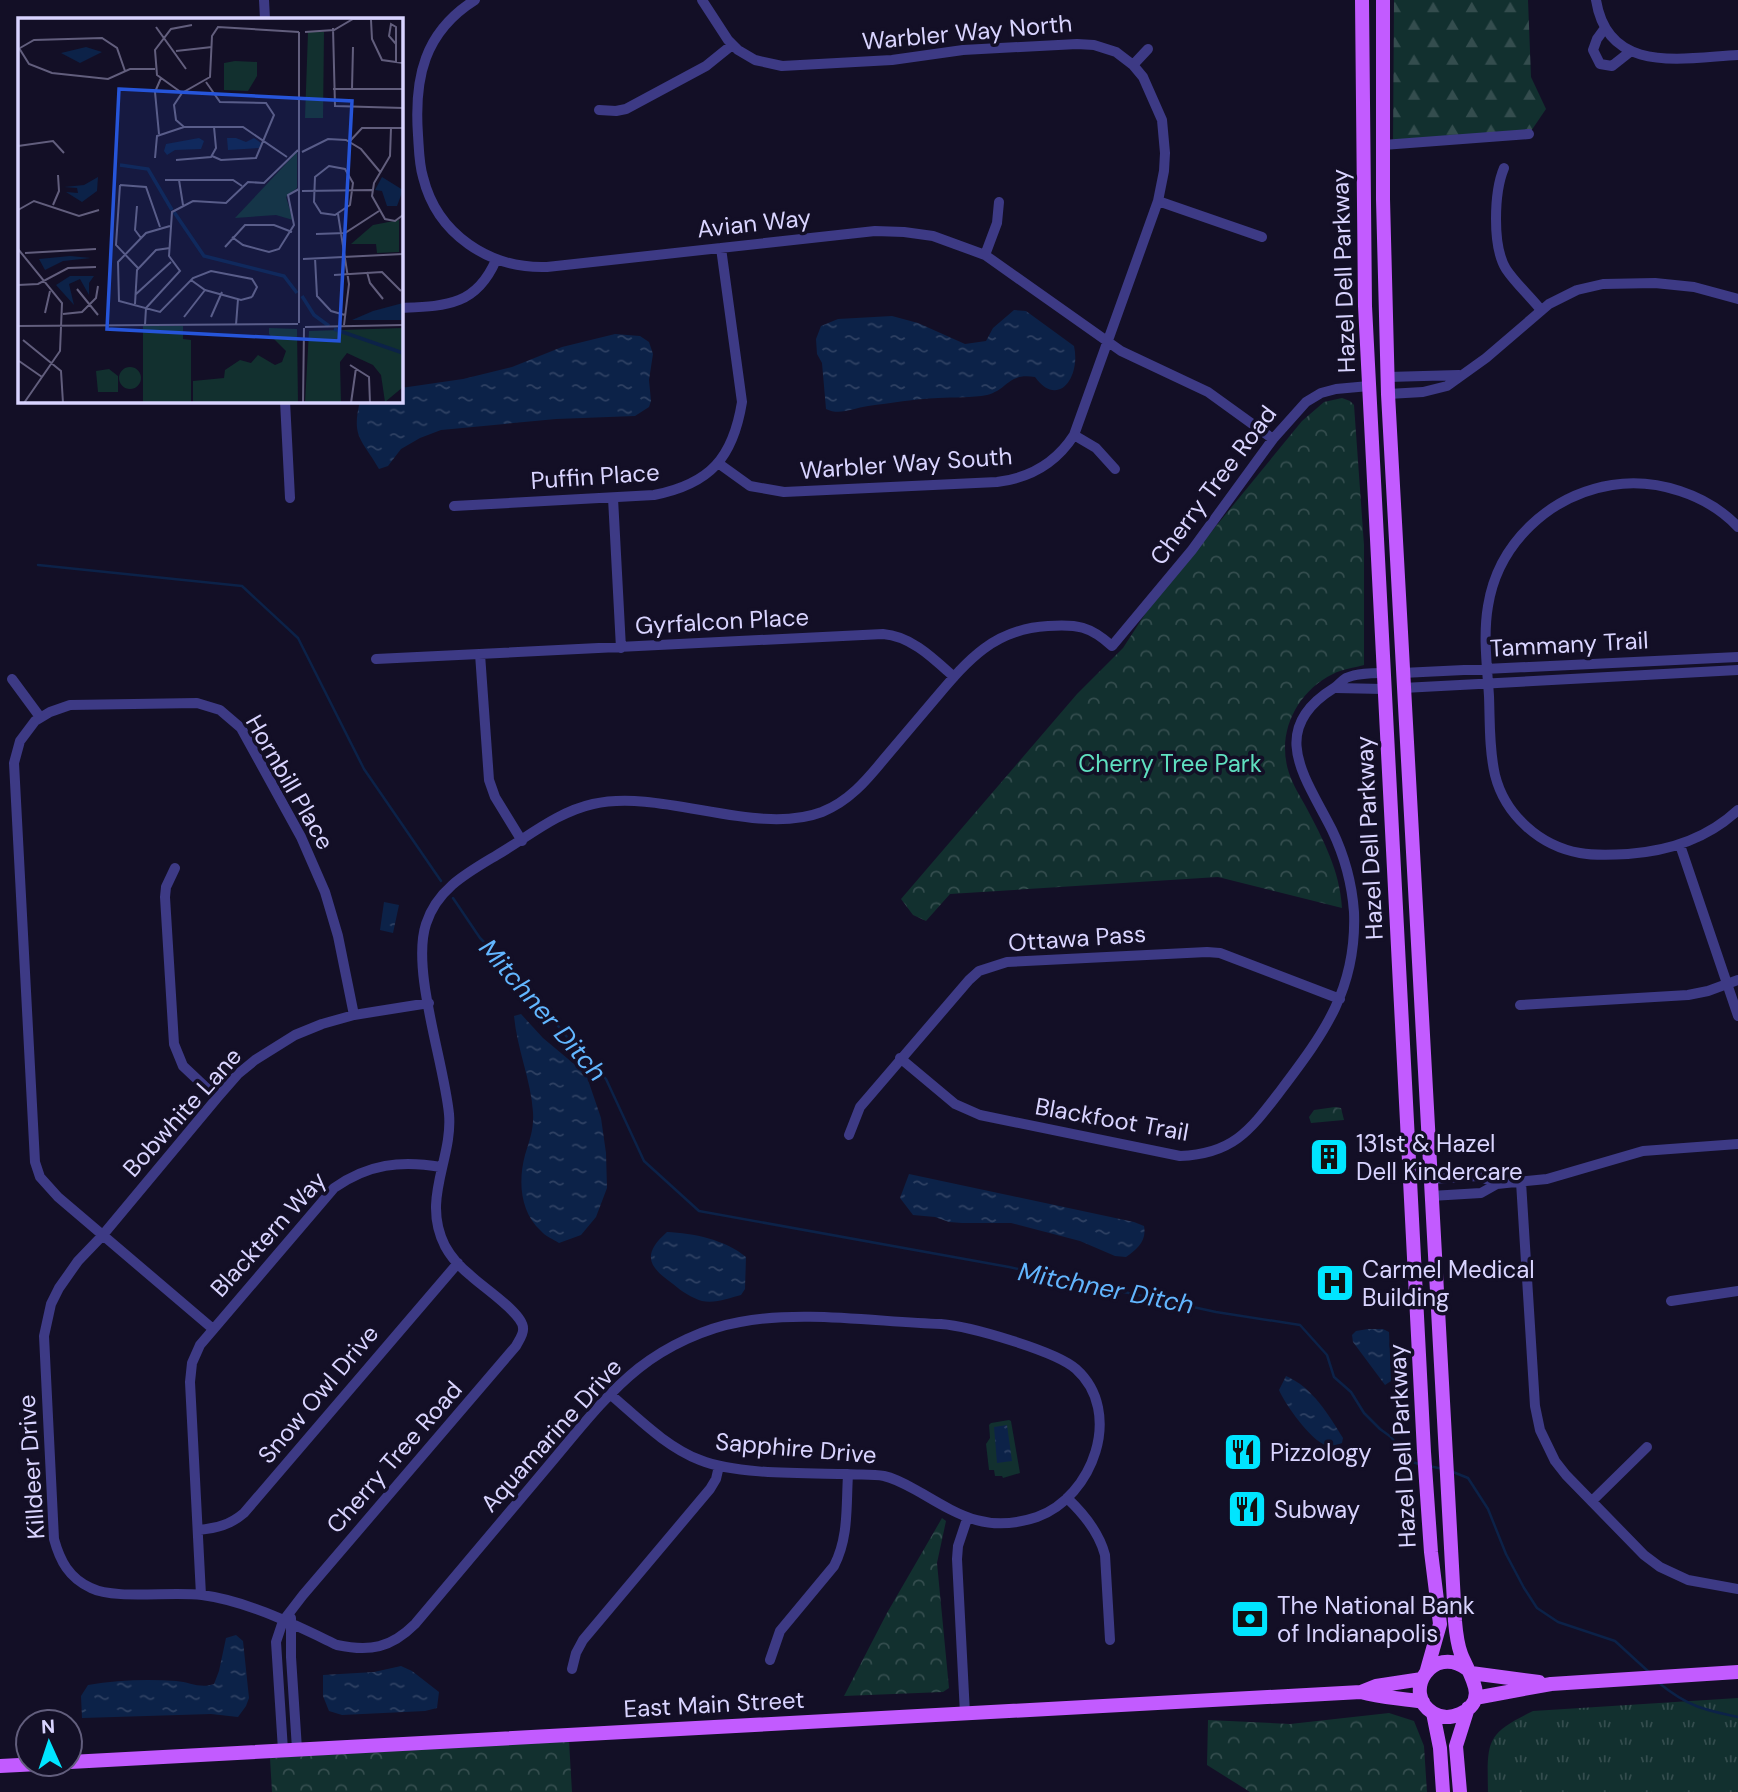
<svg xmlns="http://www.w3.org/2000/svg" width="1738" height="1792" viewBox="0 0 1738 1792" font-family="'DM Sans',sans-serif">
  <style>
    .grass { fill: url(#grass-tufts) }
    .forest { fill: url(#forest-firs) }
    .park { fill: url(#park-crowns) }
    .pitch { fill: #12302f }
    .water { fill: url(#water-ripples) }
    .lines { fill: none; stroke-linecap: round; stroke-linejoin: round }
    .stream { stroke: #0c2248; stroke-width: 2.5 }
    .minor { stroke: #3d3a85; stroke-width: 10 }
    .major { stroke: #c25bff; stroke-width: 14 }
    .labels { text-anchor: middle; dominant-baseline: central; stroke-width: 7; stroke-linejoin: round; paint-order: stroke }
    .street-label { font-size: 24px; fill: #d9d4ff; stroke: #130f26 }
    .park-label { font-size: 24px; fill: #5fe0c0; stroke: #130f26 }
    .poi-label { font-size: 24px; fill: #d9d4ff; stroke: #130f26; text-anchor: start }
    .water-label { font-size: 26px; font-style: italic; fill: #62b6ff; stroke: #130f26 }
    .inset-river { fill: none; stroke: #0c2248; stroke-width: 3.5 }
    .inset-road { fill: none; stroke: #625e7d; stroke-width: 2 }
    .view { fill: #2655da; fill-opacity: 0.15; stroke: #2655da; stroke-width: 3.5 }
    .inset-edge { fill: none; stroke: #d9d4ff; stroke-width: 3.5 }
  </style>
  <defs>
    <pattern id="grass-tufts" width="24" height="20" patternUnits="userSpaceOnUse" patternTransform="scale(1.75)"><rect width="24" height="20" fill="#12302f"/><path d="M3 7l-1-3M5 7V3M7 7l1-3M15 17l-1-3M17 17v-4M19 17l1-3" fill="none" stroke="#344d4e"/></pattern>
    <pattern id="forest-firs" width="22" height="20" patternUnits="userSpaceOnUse" patternTransform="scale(1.75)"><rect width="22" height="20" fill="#12302f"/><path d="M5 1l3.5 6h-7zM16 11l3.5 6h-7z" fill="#344d4e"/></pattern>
    <pattern id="park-crowns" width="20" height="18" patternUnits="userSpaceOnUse" patternTransform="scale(1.75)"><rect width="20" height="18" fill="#12302f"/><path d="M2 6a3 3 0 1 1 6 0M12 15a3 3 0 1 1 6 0" fill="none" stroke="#344d4e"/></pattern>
    <pattern id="water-ripples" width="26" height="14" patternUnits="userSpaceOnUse" patternTransform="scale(1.75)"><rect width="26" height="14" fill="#0c2248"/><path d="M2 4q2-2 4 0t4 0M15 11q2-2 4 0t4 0" fill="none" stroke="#2f4163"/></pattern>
  </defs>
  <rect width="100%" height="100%" fill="#130f26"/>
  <path class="grass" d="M1738,1698V1792H1488C1487,1740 1486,1734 1533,1711Z"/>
  <path class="forest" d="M1394,0H1528L1531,77L1546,109L1529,134L1393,145Z"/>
  <path class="park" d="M1342,398L1350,401L1354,405L1364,545V665C1354,668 1342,669 1333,674C1296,692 1276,734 1289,773C1293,785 1300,796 1306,807C1323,839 1340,871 1342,908L1218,877L950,894L926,921L913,915L901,899L1077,694L1123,648L1149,608L1302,421L1324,402Z
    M1335,1107L1341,1108L1344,1120L1311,1123L1309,1117L1314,1110Z
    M942,1518L946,1521L937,1563L949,1688L943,1692L844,1696L887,1613Z
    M1389,1713L1414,1721L1424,1746L1427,1792H1250L1207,1765L1208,1720L1290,1724Z
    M569,1741L572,1792H272L270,1758Z"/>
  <path class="pitch" d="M1009,1420L1011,1421L1020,1473L1003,1478L1002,1476H995L994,1470H989L986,1444L990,1438L989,1425L991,1423Z"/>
  <path class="water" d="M1014,310L1026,311L1074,346C1081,377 1058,409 1035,377C1007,373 1009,389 987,395C972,398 954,397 938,398C914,399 891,403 868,406C853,408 840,416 826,409L822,363L817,354L816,339L821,326L838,319L892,316L918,323L965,344L986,341L993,328Z
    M615,334L640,336L649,342L653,354L649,380L651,401L649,407L635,416L556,419L441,430L420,438L401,449L388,466L379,469C362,439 351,438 360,401H401V388L463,379L512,367L562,347Z
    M384,902L399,905L393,933L380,930Z
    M521,1014L543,1038L586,1074L601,1118L606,1153L607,1188L596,1217L581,1235L559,1243C553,1239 545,1236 541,1231C520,1212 518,1181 525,1155C530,1139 534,1129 533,1112C531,1080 517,1049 514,1016Z
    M909,1174L1134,1222L1144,1226C1147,1241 1137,1249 1126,1257L1115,1256L1080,1241L1011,1223H962L949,1222L935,1217L913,1215L900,1198Z
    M667,1232C693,1233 726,1240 746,1257L745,1289L741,1295C729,1298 715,1304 702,1301C692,1298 681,1291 673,1284C649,1267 641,1255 667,1232Z
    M1368,1329H1383L1389,1332L1391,1381L1385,1385L1353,1342L1352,1335L1356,1331Z
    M1286,1376C1312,1387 1329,1415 1343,1438L1342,1443C1337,1445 1331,1447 1326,1445C1311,1441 1285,1404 1279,1390Z
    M1007,1425L1012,1461L997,1463L994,1427Z
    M236,1635L243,1641L249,1698L246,1706L238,1717L211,1714L82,1718L81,1696L88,1685C116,1680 148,1679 176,1681C190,1682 200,1689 214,1684L219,1671L226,1638Z
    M401,1666L412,1671L439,1692L437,1708L425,1711L342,1715L329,1711L323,1696V1675L374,1672Z"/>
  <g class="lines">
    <path class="stream" d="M38,565L242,586L298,638L364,769L441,881
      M453,898L480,938L518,976L567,1037L606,1079L644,1161L699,1211L1009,1267L1216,1312L1300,1325L1327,1355L1334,1377L1351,1392L1364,1413L1380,1429L1391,1437L1409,1461L1419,1464
      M1429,1466L1443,1469
      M1453,1472L1468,1478L1488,1509L1506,1554L1524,1588L1537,1608L1558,1622L1615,1641L1650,1673
      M1659,1683C1687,1706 1704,1710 1738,1717"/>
    <path class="minor" d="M264,0L265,19
      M475,0C424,32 414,78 418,135C419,149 419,164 423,177C437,234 489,269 547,267L875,231L904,232L933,236L985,255L1121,351L1208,392L1273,439
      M702,0L728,40L738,50L755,60L782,66L892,60L963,50L1077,44L1094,45L1116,52L1133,65L1143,77L1162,120L1165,153L1164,171L1158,201L1074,435C1056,463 1030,478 997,482L784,492L750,486L718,463
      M1596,0C1608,75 1682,58 1738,55
      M1605,28L1597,39L1593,50L1600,64L1612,66L1631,51
      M1133,65L1148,49
      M599,110L616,111L626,109L706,66L732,45
      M1383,145L1529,134
      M1504,168C1494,192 1492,246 1506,269C1516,284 1530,296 1541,310
      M1158,201L1262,237
      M985,255L997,223L999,202
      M401,308C446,306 476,306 496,260
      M1388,377L1459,375
      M1388,394L1423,392L1447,386L1486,358L1549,304L1577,290L1603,284L1655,283L1694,287L1738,299
      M285,401L290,498
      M1074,435L1096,448L1115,469
      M613,498L621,648
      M454,506L654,495C710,484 733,458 742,402L721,248
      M1738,527C1707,494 1656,478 1612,485C1550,495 1498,543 1488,606C1483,635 1487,666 1489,696C1490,722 1489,749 1495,775C1505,815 1540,846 1580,853C1596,856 1612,855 1628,854C1670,851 1707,839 1738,810
      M480,654L489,780L495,797L522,841
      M376,659L883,634C911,636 933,658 954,677
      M1402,673L1738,657
      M12,679L40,717
      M1336,688L1383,689
      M1403,688L1738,670
      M1680,845L1738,1016
      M175,868L166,887L165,897L174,1044L183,1066L217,1098
      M429,1003L354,1015L322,1024L295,1035L255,1060L238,1074L217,1098L102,1236L78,1261L59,1288L51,1304L44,1336L54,1539C60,1561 69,1578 91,1588C115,1600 171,1591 202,1595C248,1601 295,1625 337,1645C370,1652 391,1648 415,1624C460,1571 504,1518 549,1465C577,1432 605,1395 639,1368C667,1346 705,1328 740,1322C802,1310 877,1322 941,1324C969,1326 1056,1351 1076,1369C1124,1412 1093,1497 1037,1517C989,1533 962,1517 923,1494C910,1487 898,1479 884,1476C872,1474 859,1475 847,1474C806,1473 737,1475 700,1460C666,1447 638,1418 611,1395
      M1520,1005L1688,995L1708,991L1738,980
      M900,1058L955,1104L980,1115L1180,1156C1234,1154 1251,1129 1281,1090C1325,1032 1357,988 1354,912C1352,884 1344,855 1332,830C1306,778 1266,730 1334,688C1338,686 1341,681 1346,678C1357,673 1371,673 1383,673
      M849,1135L860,1107L969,980L979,971L1007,962L1207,952L1220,953L1340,999
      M1431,1179L1479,1176L1497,1184
      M1521,1182L1535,1406L1540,1430L1555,1461L1566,1475L1644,1555L1660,1567L1688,1580L1738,1589
      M1431,1196L1481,1193L1497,1184L1547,1179L1643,1151L1738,1144
      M1671,1301L1738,1291
      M213,1329L58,1197L40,1177L35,1162L14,763L20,741L35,721L50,712L70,705L197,703L220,710L241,728L301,837L325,892L338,936L354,1015
      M1067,1498C1084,1514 1099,1532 1105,1555L1110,1640
      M1592,1501L1647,1447
      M198,1530C217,1528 230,1525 244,1513L458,1263
      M201,1595L190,1382L192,1363L200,1345L334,1188C368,1164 401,1160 441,1167
      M291,1618V1657L297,1749
      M770,1660L780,1631L834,1566C849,1537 846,1506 848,1475
      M572,1669L576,1653L583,1640L710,1489L716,1479L719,1466
      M965,1714L957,1559L958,1546L967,1519
      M283,1750L276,1642L283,1621L303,1595L516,1346C519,1340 524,1334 523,1328C523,1313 481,1286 470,1275C460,1267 451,1257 445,1246C421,1199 453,1159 449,1114C444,1062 411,970 426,924C437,889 467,873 497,855C528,837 557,812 593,804C662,788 756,837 822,812C849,801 866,781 884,759C901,739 917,720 934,700C967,661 993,629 1048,626C1077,624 1090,626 1112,646L1192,550L1273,439L1306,402L1321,393L1336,389L1369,386"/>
    <path class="major" d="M1362,0L1365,306L1424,1452L1431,1552L1440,1624L1427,1670
      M1383,0V199L1388,394L1455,1621C1456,1633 1457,1643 1461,1654C1468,1673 1491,1700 1460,1714C1451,1718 1441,1718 1433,1713C1401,1693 1433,1643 1467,1669
      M1471,1673L1539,1682
      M1361,1692L1376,1686L1422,1679
      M1475,1698L1551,1684L1738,1672
      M1433,1713L1440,1748L1443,1792
      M70,1762L1361,1692C1381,1698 1402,1698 1423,1702
      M0,1766L39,1764
      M1460,1792L1456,1746L1468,1708"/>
  </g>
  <defs>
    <g id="building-square" transform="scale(2.0125)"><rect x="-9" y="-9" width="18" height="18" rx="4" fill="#00e5ff" stroke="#130f26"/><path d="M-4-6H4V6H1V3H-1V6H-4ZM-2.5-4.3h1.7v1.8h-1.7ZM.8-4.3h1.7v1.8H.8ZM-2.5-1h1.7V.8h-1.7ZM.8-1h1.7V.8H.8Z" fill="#111"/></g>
    <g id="hospital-square" transform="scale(2.0125)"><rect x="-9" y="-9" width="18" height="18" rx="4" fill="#00e5ff" stroke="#130f26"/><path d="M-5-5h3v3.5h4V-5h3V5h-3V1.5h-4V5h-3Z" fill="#111"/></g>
    <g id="restaurant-square" transform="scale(2.0125)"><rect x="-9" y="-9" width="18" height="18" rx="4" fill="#00e5ff" stroke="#130f26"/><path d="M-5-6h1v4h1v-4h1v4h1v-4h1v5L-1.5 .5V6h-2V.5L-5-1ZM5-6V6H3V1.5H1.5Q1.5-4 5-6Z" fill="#111"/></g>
    <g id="bank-square" transform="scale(2.0125)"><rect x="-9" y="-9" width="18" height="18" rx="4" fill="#00e5ff" stroke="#130f26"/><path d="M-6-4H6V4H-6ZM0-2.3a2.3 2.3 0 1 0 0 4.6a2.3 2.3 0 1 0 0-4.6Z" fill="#111"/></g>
  </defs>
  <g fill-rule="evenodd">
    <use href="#building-square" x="1329" y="1157"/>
    <use href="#hospital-square" x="1335" y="1283"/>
    <use href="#restaurant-square" x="1243" y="1452"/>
    <use href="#restaurant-square" x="1247" y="1509"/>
    <use href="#bank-square" x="1250" y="1619"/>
  </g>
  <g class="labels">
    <g class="street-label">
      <text transform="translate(967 32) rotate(-5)">Warbler Way North</text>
      <text transform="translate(754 223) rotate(-6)">Avian Way</text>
      <text transform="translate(1343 271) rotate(-92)">Hazel Dell Parkway</text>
      <text transform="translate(906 463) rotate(-4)">Warbler Way South</text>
      <text transform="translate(595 476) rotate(-4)">Puffin Place</text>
      <text transform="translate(1213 485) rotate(-53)">Cherry Tree Road</text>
      <text transform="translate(722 621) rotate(-3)">Gyrfalcon Place</text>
      <text transform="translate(1569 644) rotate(-3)">Tammany Trail</text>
      <text transform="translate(290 782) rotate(60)">Hornbill Place</text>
      <text transform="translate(1369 838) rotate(-93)">Hazel Dell Parkway</text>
      <text transform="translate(1077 938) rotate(-4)">Ottawa Pass</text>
      <text transform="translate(182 1112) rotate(-48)">Bobwhite Lane</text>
      <text transform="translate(1112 1119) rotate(10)">Blackfoot Trail</text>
      <text transform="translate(268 1234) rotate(-48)">Blacktern Way</text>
      <text transform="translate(318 1394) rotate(-50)">Snow Owl Drive</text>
      <text transform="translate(551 1435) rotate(-48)">Aquamarine Drive</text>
      <text transform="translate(1402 1446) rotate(-93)">Hazel Dell Parkway</text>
      <text transform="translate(796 1448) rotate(5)">Sapphire Drive</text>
      <text transform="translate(394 1457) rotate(-49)">Cherry Tree Road</text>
      <text transform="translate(31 1467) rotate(-94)">Killdeer Drive</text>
      <text transform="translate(714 1704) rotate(-3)">East Main Street</text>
    </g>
    <g class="park-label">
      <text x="1170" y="763">Cherry Tree Park</text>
    </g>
    <g class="poi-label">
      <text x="1356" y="1143">131st &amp; Hazel<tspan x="1356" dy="28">Dell Kindercare</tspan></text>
      <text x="1362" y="1269">Carmel Medical<tspan x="1362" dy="28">Building</tspan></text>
      <text x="1270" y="1452">Pizzology</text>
      <text x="1274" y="1509">Subway</text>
      <text x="1277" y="1605">The National Bank<tspan x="1277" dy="28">of Indianapolis</tspan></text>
    </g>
    <g class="water-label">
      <text transform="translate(543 1010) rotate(49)">Mitchner Ditch</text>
      <text transform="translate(1106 1288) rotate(11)">Mitchner Ditch</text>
    </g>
  </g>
  <g transform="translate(18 18)">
    <rect width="385" height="385" fill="#130f26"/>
    <path d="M385,310V369L367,384L363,357L355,347L329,335L322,344L323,385H287L291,313Z" fill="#12302f"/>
    <path d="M290,14H306L305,100H287Z" fill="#12302f"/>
    <path d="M279,134V170L268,179L275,202L258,197L217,200ZM381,202V234L359,235L358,226H333L355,207ZM125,308H165V321L173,322V385H125ZM251,310L279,311L280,385H175V363L206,360L207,352L222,342L233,345L240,337L257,347L264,344L268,333L251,316Z" fill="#12302f"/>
    <path d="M217,43L239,44V58L230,73L206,72V45ZM151,314H160V320L151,321L160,322V328H131V315ZM101 360a11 11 0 1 1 22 0a11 11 0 1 1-22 0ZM91,351L100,358V374H80L78,353Z" fill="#12302f"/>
    <path d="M68,29L84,34L62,45L43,35ZM181,120L186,123L183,131L157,132L149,137L146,133L148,126ZM218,120L228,124L236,120L243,125L241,130L210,132L209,120ZM80,159L79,173L64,184L48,174L60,175L59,170L46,169L66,167ZM364,159L385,172L379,188H369L364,173L357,172ZM52,238L73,240L45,243L27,252L21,241ZM52,258H76L71,265V277L62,261L51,266L56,287L38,267ZM385,285V302H334L355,293Z" fill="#0c2248"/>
    <path class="inset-river" d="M102,147L130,151L154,192M156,194L186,238L266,258L279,275M284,278L296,297L311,308M316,311L385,335"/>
    <path class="inset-road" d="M353,2L354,21L364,42L385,45M138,9L168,51M315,10L317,88L385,90M287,14L316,12L335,1H385M378,26L371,18L373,6L378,9V45M1,30L11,46L34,55L90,61L112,51H137M2,30L16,22L84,20L99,30L107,53M158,33L194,29M188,64L202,84L248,85L256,97L238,140L203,142L194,138M315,71H385M334,71L335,29M164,75L139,57L137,32L153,11L174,7M373,110L372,138L356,165L354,178L367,201L377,203L385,197M141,116L137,74L143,60M332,123L344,110H385M0,128L35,123L46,135M284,134L310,121L328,122L343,131L363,155M269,139L225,109H166L158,102L156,87L164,75L192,59L194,18L200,9L281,14M137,140L139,118L166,109M158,142L193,139L198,130L196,109M311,148L327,151L335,165L332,187L317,197L303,195L296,184L297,159ZM147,162H215L224,168M161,162L165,187M102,167L98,227L120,250M102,167L128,169L142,209M284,173L354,172M35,187L41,173L40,157M119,188L117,212L123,220M0,192L16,183L61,198L81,192M320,196L331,266L326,307M152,208L128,215L100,244L101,283L142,294L175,260L193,253L234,261L239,269L234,279M298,216L327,215L361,193M214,219L225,227L251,234L261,231L276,207L270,177L281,171M207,229L227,207H256L274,214M0,231L44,285L42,333L6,385M7,235L78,231M297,240L299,278L313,293L327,297M285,241L385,236M349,254L352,265L365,281M316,257L364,254L383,273M173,262L187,272L223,282L234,279M0,267L20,266L50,250L78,249M59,271L80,297M117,277L153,244M117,286L119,252L138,232L152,230M27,295L32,273M45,296L64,294L78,280L80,268M166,299L187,272M193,299L204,274M281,305V14M127,307L128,290L162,253L151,238L154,194L175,183L208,185L230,164L246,165L280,132M218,307L220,281M0,308L280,306M287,309L385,307M5,322L43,353L45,385M1,343L24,359M332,347L351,359L352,385M285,385L286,310M333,385L338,350"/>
    <path class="view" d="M101,71L334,83L321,323L89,311Z"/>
    <rect width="385" height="385" class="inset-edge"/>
  </g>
  <g transform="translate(49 1743) rotate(357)"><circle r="33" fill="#130f26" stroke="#625e7d" stroke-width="2"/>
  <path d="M0-5L12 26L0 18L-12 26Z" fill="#00e5ff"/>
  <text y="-10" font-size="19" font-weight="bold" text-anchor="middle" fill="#d9d4ff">N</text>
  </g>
</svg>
